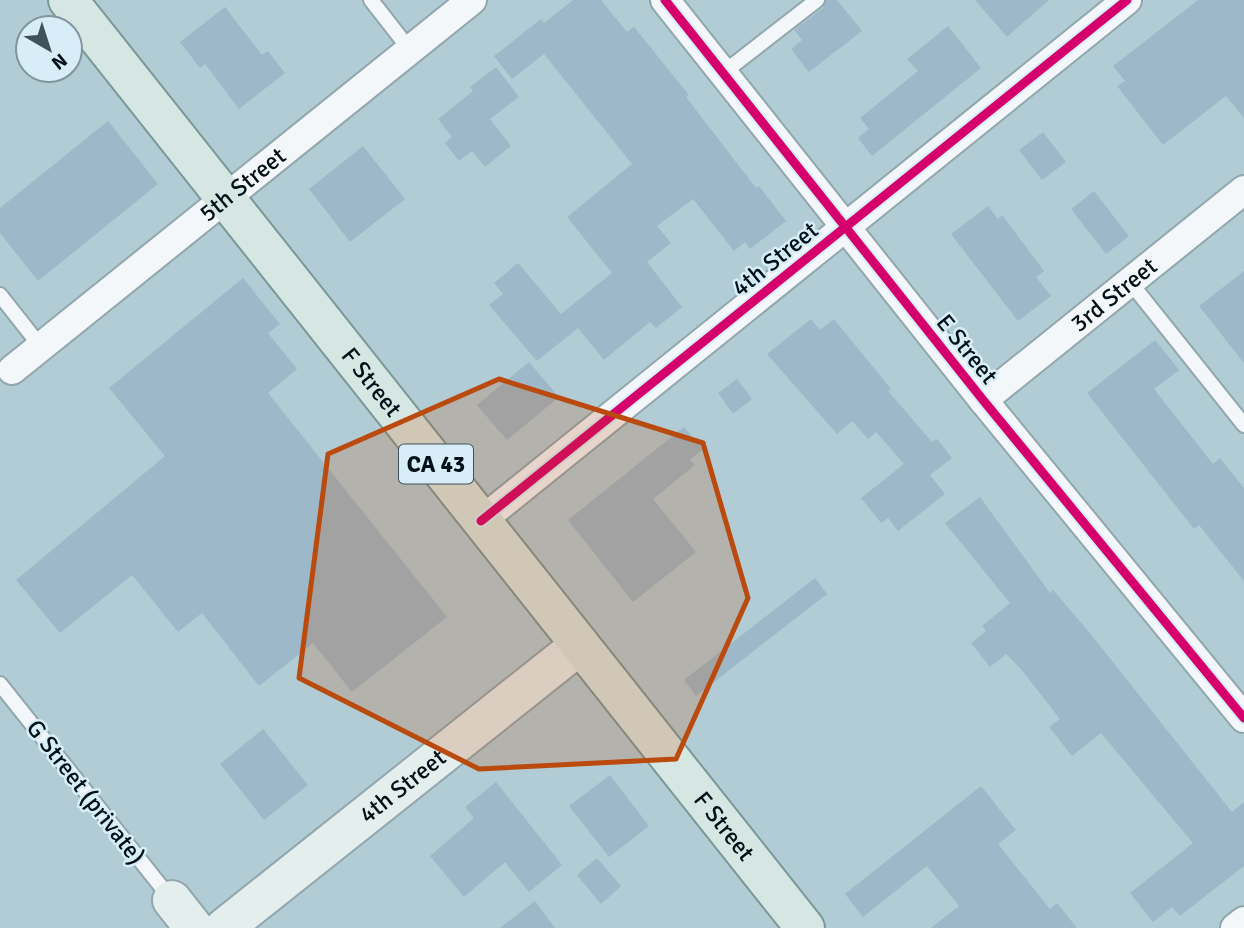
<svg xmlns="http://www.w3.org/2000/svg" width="1244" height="928" viewBox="0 0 1244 928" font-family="Signika,sans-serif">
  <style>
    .building { fill: #9db8c8 }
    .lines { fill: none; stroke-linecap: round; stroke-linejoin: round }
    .lane-casing { stroke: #91a6ad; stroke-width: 18 }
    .street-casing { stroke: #91a6ad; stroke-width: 32 }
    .secondary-casing { stroke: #91a6ad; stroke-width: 42 }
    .primary-casing { stroke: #799996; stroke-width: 42 }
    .lane { stroke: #f3f7f9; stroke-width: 14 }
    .street { stroke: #f3f7f9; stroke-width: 28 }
    .secondary { stroke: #e4eeed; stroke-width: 38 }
    .primary { stroke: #d6e6e2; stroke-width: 38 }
    .cycleway-casing { stroke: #d7eef8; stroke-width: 13 }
    .cycleway { stroke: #d6006c; stroke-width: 9 }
    .marked { fill: #ba4a0e; fill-opacity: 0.2; stroke: #ba4a0e; stroke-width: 5; stroke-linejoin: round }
    .labels { text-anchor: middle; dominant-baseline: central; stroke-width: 5; stroke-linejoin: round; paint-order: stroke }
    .shield { fill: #d7eef8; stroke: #41535a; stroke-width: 2 }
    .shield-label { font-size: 23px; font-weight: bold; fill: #011017 }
    .street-label { font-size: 24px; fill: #011017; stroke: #d7eef8 }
  </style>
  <rect width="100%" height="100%" fill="#b2ccd5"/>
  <path class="building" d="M573,0H601L627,32L634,27L689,95L686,97L756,188L759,186L786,221L750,249L745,242L734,251L693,199L657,226L671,243L647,262L682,307L656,328L650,322L604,360L578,328L537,361L489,305L503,294L494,283L518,263L561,314L612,273L567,217L632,164L544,54L512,79L494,56L541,19L544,23Z
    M826,0H837L862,31L809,72L791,49L802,40L794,30L823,8Z
    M975,0H1049L1007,37Z
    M1198,0H1244V118L1226,96L1163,145L1117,86L1125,81L1113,66Z
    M225,7L262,55L268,51L285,73L239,109L205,64L200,68L180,42Z
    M948,26L981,68L872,156L858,138L869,129L860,118L918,71L907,59Z
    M496,67L519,97L490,119L511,146L485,167L472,151L459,161L445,143L452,137L438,119L473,91L470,87Z
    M108,121L158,184L38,281L0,233V208Z
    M1043,132L1066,162L1042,180L1019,150Z
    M363,146L405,199L350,242L309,189Z
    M1094,191L1129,236L1106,254L1071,209Z
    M988,206L998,219L1002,215L1044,271L1036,277L1051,296L1018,321L951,234Z
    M1244,271V363L1199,306Z
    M243,278L280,324L268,333L297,369L268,393L447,617L352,692L313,643L259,686L202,613L178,632L132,575L60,633L16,580L165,456L109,388Z
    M811,319L820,330L834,319L891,389L888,391L932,442L937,439L952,458L930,475L945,494L898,531L888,518L881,523L861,498L904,464L876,432L868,439L852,421L837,434L767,354Z
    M1155,340L1179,370L1154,389L1213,464L1220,458L1244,488V581L1199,525L1194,529L1087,393Z
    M529,362L559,397L507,440L477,405Z
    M737,379L752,399L733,414L718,393Z
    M684,427L703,449L690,460L695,465L653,499L696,552L633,602L568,520Z
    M980,497L1050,593L1053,590L1089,632L1232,812L1244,802V866L1180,916L1172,907L1153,922L1130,893L1193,843L1101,733L1072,756L1049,727L1060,719L1020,668L1006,654L990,667L971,643L986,631L982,626L1010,603L945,523Z
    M815,578L827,594L696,696L684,680Z
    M263,729L308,785L264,820L220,764Z
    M610,775L649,826L609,857L569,806Z
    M496,782L562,865L529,892L505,862L464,897L430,856L474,818L465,807Z
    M981,786L1016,830L998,844L1050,909L1057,903L1077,928H931L959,906L927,866L863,917L845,894Z
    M597,858L621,886L601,904L577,875Z
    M535,901L555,928H500Z"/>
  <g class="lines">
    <g class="lane-casing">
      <path id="lane" d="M371,0L410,50
        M723,73L817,0
        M1130,282L1244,425
        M0,295L41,347
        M0,684L171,899"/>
    </g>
    <g class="street-casing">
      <g id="street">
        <path d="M665,0L983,400L1244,718"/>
        <path id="s1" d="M12,370L472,0"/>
        <path id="s2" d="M983,400L1244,190"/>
        <path d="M481,521L1127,0"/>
        <path d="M1235,928L1244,921"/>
      </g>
    </g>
    <g class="secondary-casing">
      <g id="secondary">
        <path d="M172,900L194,928"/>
        <path id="s3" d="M224,928L580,645"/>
      </g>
    </g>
    <g class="primary-casing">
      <g id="primary">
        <path id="s4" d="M68,0L805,928"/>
      </g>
    </g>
    <use href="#lane" class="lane"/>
    <use href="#street" class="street"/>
    <use href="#secondary" class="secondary"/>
    <use href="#primary" class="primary"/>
    <g class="cycleway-casing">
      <path id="cycleway" d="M665,0L983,400L1244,718
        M481,521L1127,0"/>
    </g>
    <use href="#cycleway" class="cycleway"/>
  </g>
  <path class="marked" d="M499,379L703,443L748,598L676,759L479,769L299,678L328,454Z"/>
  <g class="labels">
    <rect class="shield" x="399" y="444.5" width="74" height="39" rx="5"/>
    <g class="shield-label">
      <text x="436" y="464">CA 43</text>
    </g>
    <g class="street-label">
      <text stroke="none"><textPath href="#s1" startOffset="296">5th Street</textPath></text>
      <text transform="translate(775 259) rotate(-39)">4th Street</text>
      <text stroke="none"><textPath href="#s2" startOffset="168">3rd Street</textPath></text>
      <text transform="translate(967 349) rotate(51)">E Street</text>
      <text stroke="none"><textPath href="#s4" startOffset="488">F Street</textPath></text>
      <text stroke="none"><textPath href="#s3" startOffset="228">4th Street</textPath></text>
      <text transform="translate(86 792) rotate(52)">G Street (private)</text>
      <text stroke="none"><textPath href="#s4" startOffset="1055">F Street</textPath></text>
    </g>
  </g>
  <g transform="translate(49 49) rotate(141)"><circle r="33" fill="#d7eef8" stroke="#81959e" stroke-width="2"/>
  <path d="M0-5L12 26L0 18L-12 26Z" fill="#3f525a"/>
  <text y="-10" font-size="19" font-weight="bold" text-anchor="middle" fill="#011017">N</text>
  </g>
</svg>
